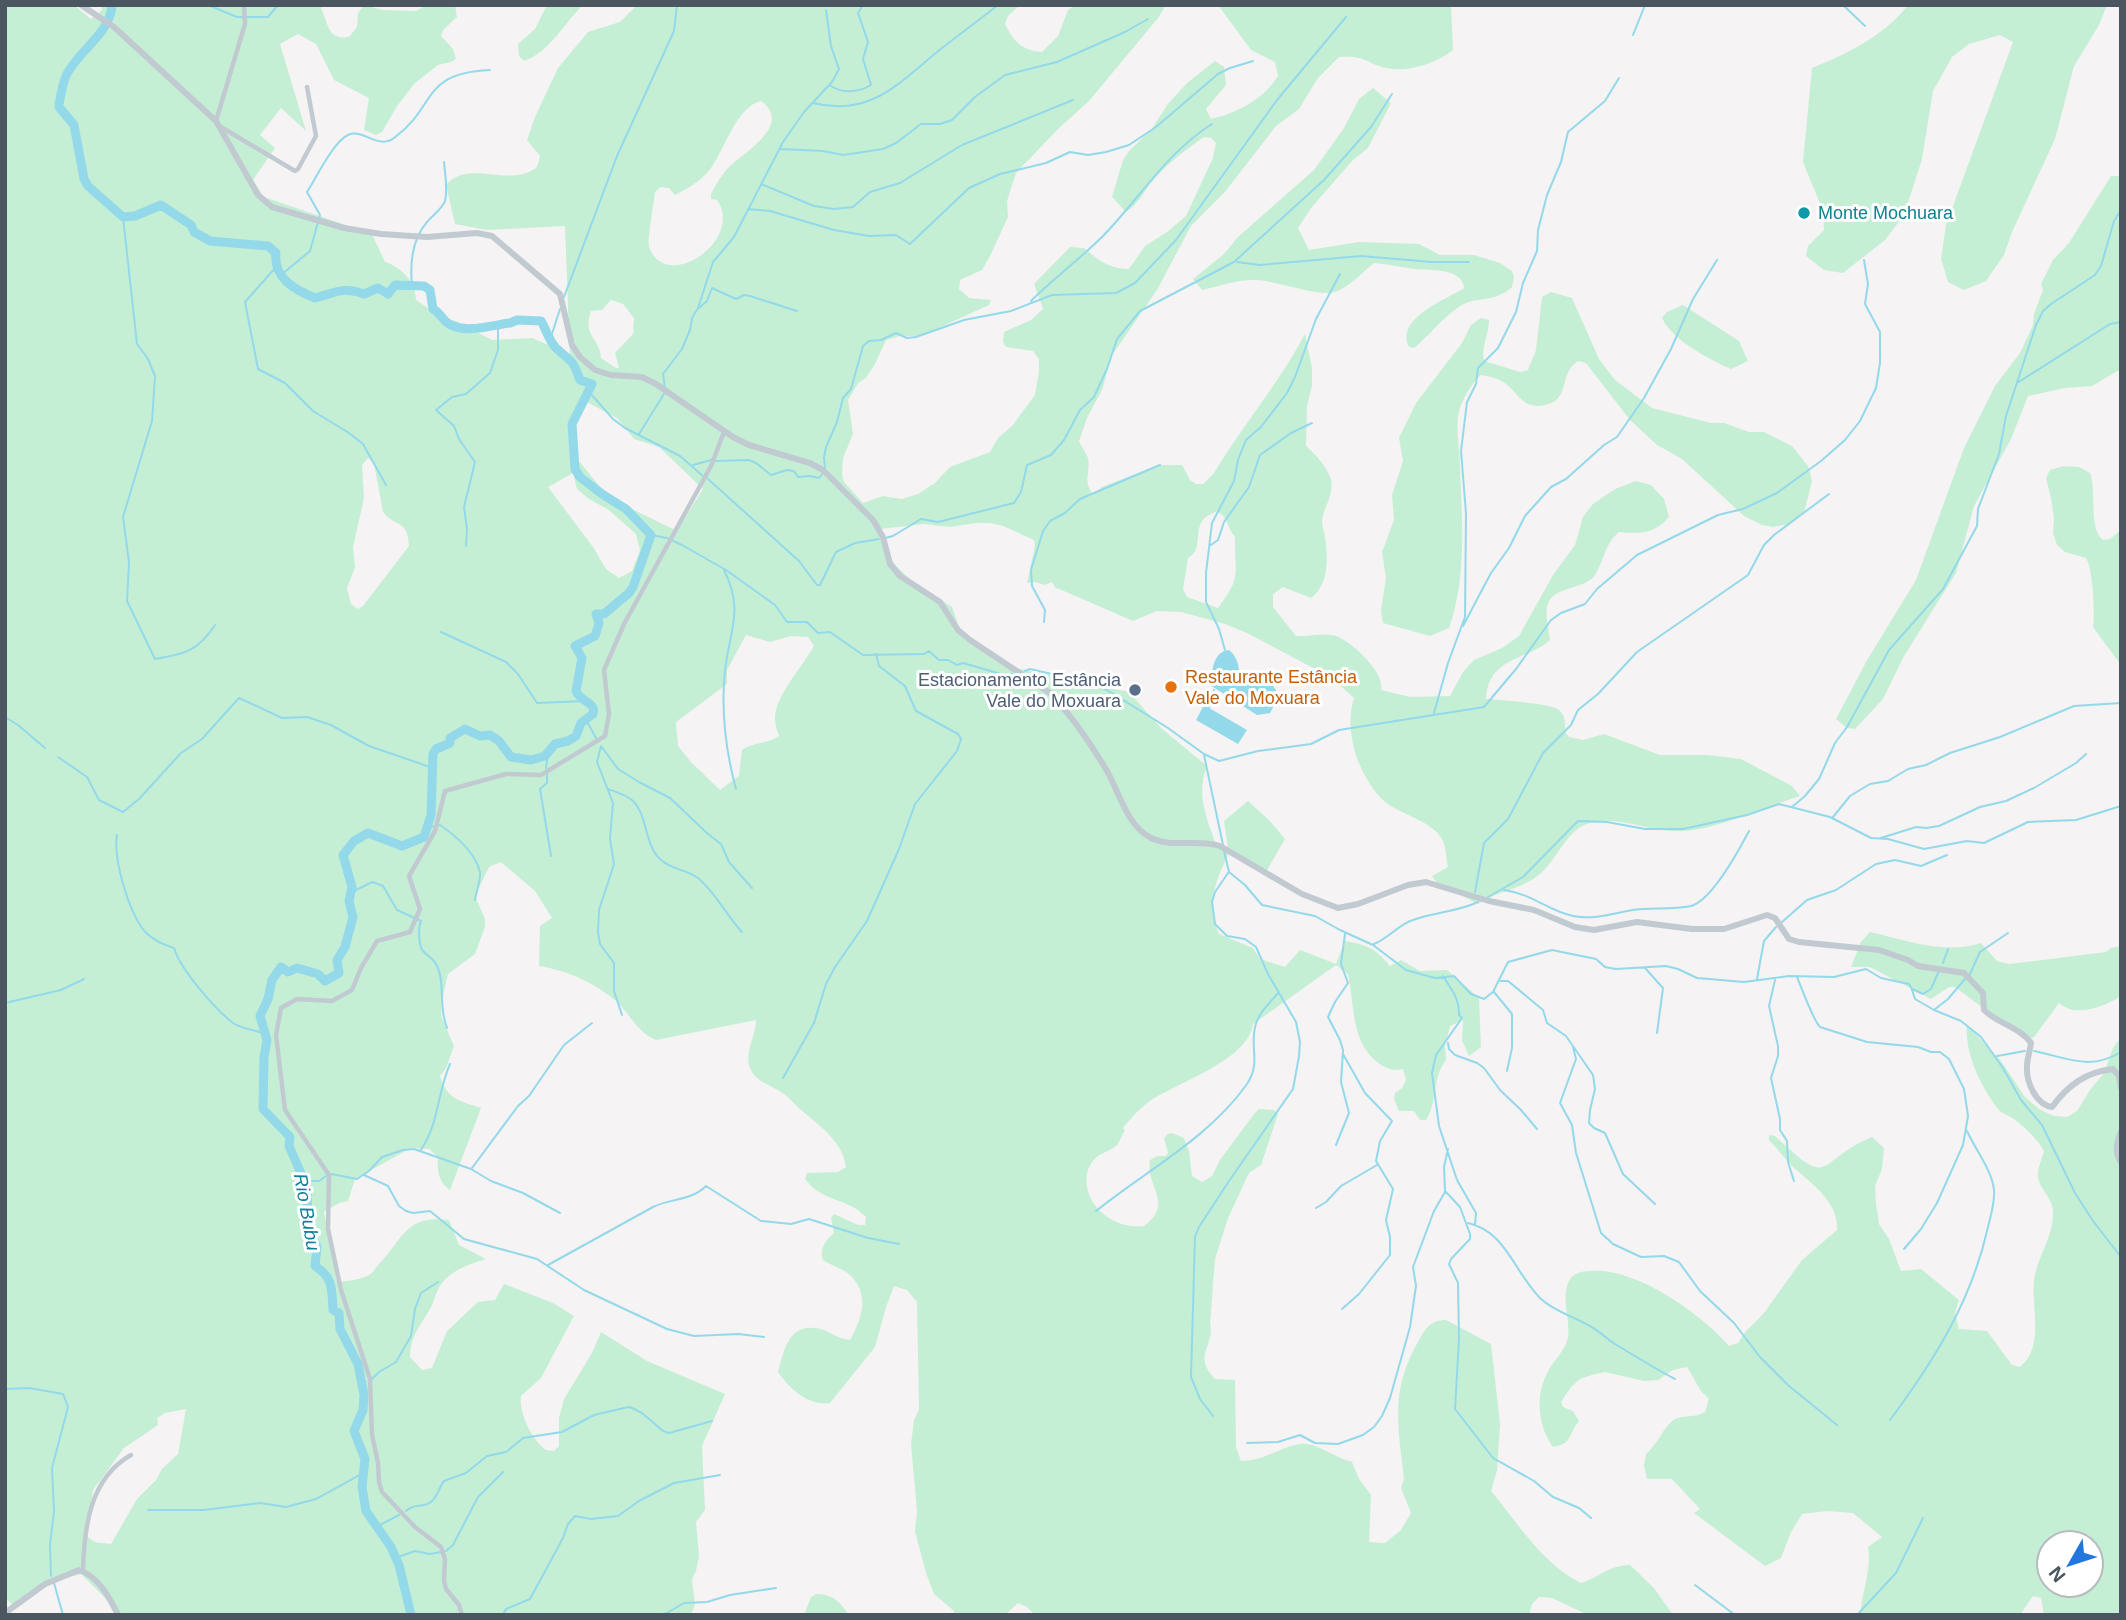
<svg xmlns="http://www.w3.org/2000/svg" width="2126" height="1620" viewBox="0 0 2126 1620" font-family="Helvetica,sans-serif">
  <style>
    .green { fill: #c5efd5; fill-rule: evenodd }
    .water { fill: #93d9ea }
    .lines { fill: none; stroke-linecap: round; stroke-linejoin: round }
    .stream { stroke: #93d9ea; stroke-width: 2 }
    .river { stroke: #93d9ea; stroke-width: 9 }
    .minor { stroke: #c1cad1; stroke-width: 4.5 }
    .tertiary { stroke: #c1cad1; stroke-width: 6 }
    .culture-dot { fill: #0f9aa8; stroke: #fff; stroke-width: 2.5 }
    .food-dot { fill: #e8710a; stroke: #fff; stroke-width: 2.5 }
    .service-dot { fill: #5c6f8a; stroke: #fff; stroke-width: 2.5 }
    .labels { text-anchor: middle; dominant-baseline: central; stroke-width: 6; stroke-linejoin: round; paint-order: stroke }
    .culture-label { font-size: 18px; fill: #0d838f; stroke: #fff; text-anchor: start }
    .food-label { font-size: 18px; fill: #c56008; stroke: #fff; text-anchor: start }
    .service-label { font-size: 18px; fill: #4e5e75; stroke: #fff; text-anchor: end }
    .water-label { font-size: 19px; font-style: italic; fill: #12819c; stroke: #fff }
  </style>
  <rect width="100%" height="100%" fill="#f5f3f3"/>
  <path class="green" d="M5,5H74L91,19L102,10V5H324L321,8C329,26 328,40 349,37L357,27L358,13L364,5L383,10L416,11L427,5H455L457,17L443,30L441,36L453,49L456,59L451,62L438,65L415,83L397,106L382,132L376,135L364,130L369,98L334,80L316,44L298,34L280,44L306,131L281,108L260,135L275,148L253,180L264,197L372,234L385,262C401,267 416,282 416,300L444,319L456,321L492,340L532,338L558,349L570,359L565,226L487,230L455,224L446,185C469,158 510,189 537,167L540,156L527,140L535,117L558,68L588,32L620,22L637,5H1020L1008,16L1005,24C1014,42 1021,50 1042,52L1058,36L1068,10L1075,5H1166L1158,18L1089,101L1058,129L1016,173L1007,201L1008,217L990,256L982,270L960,280L959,289L969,298L991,300L989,305L921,336H900L886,340L875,364L866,378L858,383L848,400L853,434L843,458L842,475L844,482L863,503L883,496L902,499L918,494L935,483L950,467L990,452L998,438L1012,426L1035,395L1039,371V359L1033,351L1006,347L1003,342L1004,332L1031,320L1043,309L1034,284L1070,247L1084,248C1098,260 1109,269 1129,269L1145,246L1167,232L1186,216L1213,158L1216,143L1211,138L1204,137C1187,149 1169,162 1155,178C1144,190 1140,203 1126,212L1112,197L1123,160L1129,151L1151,130L1168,104L1187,83L1215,61L1224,67L1226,85L1206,109L1211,119C1237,113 1264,99 1278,76L1275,62L1251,50L1218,5H1451L1453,50C1437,63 1407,73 1386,68C1365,63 1367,55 1339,57L1318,78L1299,109L1276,126L1224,193L1191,226L1157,290L1110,358L1103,388L1087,418L1079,441C1081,446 1086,453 1088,458C1091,473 1082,481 1093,494L1102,487L1158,465H1182L1190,480L1196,484H1203L1214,473C1243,425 1279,383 1305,334L1312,368V386L1307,406L1306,446C1316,455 1327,466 1331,480C1334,497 1323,507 1322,522C1322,527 1325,533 1325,538C1328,558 1329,585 1311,598L1283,587L1273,594V607L1296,636C1309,637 1323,632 1336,636C1352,642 1385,672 1381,690L1410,697L1450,696L1463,672L1474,660L1502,648L1519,636L1553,575L1575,545L1583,517L1593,504L1615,489L1636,481L1651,485L1664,499L1669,517C1655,534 1639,534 1619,532C1605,543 1604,561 1595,575C1584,591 1551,585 1547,607C1545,617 1549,629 1550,640C1526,661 1488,657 1486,699C1500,700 1551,703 1559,710C1566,716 1565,724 1565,732L1569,737L1583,740L1604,734L1660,755H1708L1741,759L1792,786L1800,796C1764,807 1719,829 1683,831C1651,834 1618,813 1587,824C1566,831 1557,860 1540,874C1522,889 1497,891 1478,904L1437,883L1432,876L1448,867C1446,859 1446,848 1443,841C1434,821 1399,814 1385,802C1359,778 1343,732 1354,698L1336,682V680L1247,633L1225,624L1181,612L1157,611L1133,621L1057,588L1056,589L1052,582L1045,585L1035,582L1027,583L1035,546L1034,540L1003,526L990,523H976L950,527L924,524L880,529L891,559L896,566L910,579L952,607L961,633L1006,666L1129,692L1161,728L1207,766C1196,794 1206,816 1215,842L1228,849L1224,821L1248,801L1270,821L1285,839L1266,872L1229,853C1215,882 1206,903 1219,934L1253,948L1260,959L1285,967L1300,950L1336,964L1345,941C1368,945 1375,948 1390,966L1401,960L1420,971L1447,970L1479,998L1481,1047L1469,1056L1462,1040L1463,1020L1450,1026L1445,1046L1446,1060C1432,1077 1438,1102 1426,1120H1420L1414,1111H1399L1394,1099L1395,1093L1402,1088L1406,1080L1403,1069C1394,1072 1385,1068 1377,1062C1350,1040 1355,1005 1348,974L1336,965L1253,1024C1248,1062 1173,1083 1146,1104C1137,1111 1130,1119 1123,1128L1125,1130C1122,1135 1120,1141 1117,1145C1112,1150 1104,1152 1098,1156C1080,1170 1085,1196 1099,1210C1111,1222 1127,1228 1144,1226C1175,1203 1145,1187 1150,1160L1158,1156H1166L1168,1153L1164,1138L1168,1134L1172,1133L1184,1138L1189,1151L1192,1176L1202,1182L1212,1176L1220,1160L1254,1114L1259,1109L1274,1110L1278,1114L1261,1165L1249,1173L1228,1218L1215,1259L1210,1323C1215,1347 1192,1355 1215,1379L1235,1380L1236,1447L1241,1461C1266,1460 1280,1447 1300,1444C1316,1442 1335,1458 1352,1462L1359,1479L1371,1495L1369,1542L1385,1543L1401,1530L1411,1513L1401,1488L1404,1479C1398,1426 1390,1391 1418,1342C1425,1329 1430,1320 1446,1320L1491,1344L1500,1424L1497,1471L1491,1491C1518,1523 1543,1565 1581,1583C1602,1576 1607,1566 1630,1565L1654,1588L1673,1615H1588L1552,1598L1539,1597L1532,1604L1529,1615H1035L1027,1607L1018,1603L1005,1615H954V1611L934,1594L926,1573L915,1531L917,1511L911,1444L914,1420L919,1410L917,1302L907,1290L894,1286L886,1307L875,1347L830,1403C808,1406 790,1389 778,1372C785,1346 790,1320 824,1330C833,1334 840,1339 850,1340C861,1320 870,1297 852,1277C845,1269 832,1266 823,1260C819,1249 826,1240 834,1233L831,1218L834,1214L858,1225H865L866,1217C845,1196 825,1204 805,1179L807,1173L838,1172L846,1167C843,1141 818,1125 800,1109C794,1104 790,1098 784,1094C772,1085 756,1083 750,1068C744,1053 756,1035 756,1020L656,1040C637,1032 630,1014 616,1001C595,983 566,970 539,966L540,926L552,918L535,891L501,862L489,867L475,896L485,919V927L475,954L448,974L442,1001L441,1016L454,1046L446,1068L440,1076C448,1100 458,1100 481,1108L450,1190C438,1182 437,1170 438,1157L429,1149L411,1148L355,1179L348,1201L339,1203L324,1212L337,1282C347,1281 360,1280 369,1275C374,1272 376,1267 380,1263C405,1236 406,1215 449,1220L459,1245L486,1259C467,1265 445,1272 437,1292C434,1297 434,1303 431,1307C421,1325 410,1336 410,1357L422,1370L432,1368L447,1331L478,1302L495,1300L504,1284L553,1303L574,1316L541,1378L521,1396C519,1413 531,1439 546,1450L554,1451L559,1446V1418L564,1399L592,1353L601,1332L647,1361L725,1394L702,1446L705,1510L696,1522L699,1556L696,1571L692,1579L695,1605L691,1615H117L111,1604L81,1574L49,1583L13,1606L5,1597ZM761,101C793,124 746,151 730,166C722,174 716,184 711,194V199L717,200C745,240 666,294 649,247C647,240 654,202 655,192L661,187L669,188L675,195C687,189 699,182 708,172C724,153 735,107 761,101ZM611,300L623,304L634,318L633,334L615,353L619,368H616L601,358C600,338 582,336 591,311L602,310ZM581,399L617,418L634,439L659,447L703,489L677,531L630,508L601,488L578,460L572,418ZM368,458L374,463L383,512C397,529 407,518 409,546L363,606L358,609L351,604L347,588L355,567L353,547L364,498L362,465ZM573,473L577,489L589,499L609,510L636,534L640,550L632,571L619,578L606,569L593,547L548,487ZM1217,511C1230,519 1226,528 1235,536C1234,575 1243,575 1218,608L1187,597L1183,589L1188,558C1203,550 1194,534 1202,521C1205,516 1212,514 1217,511ZM746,635L770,642L791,636L808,637L814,646C803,666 774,697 775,719C775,725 777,730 779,736C768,744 753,742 742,750L739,776L720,790L691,762L678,746L676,722L727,684V670ZM186,1409L178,1454L162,1469L156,1480L137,1499L111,1544C100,1542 95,1545 86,1535L93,1490L124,1448L158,1425L157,1418L165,1413Z
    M547,5H583C564,23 550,52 524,61L519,56L518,44L535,29Z
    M1908,5H2107L2099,25L2074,66L2055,139L2012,232L2004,255L1986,281L1964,290L1948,282L1941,259L1946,225L2013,42L2000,35L1969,44L1952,57L1933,91L1922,159L1904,215L1885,240L1843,273L1824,270L1806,256L1808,246L1824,230L1823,211L1803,162L1812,68C1847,54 1884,36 1908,5Z
    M1373,88L1391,103L1368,148L1352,161L1311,208L1298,228L1309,250L1359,242L1419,244L1440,255H1474L1500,263L1512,271L1514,277L1512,287C1493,304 1479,295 1460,306C1443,317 1430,335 1414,348L1409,347C1394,318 1448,299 1464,288C1462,267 1430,271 1414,269C1400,267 1388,264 1374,263C1360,274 1351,286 1335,292C1318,297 1277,281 1256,280C1238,279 1220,286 1202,290L1193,279L1224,254L1238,237L1314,170L1344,128L1359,99Z
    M2111,176H2121V369L2092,386L2065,388L2028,396L2011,439L1974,506L1956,573L1904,656L1883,699L1855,729L1847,728L1836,719L1866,662L1916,580L1964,448L1995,386L2020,353L2033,325L2034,314L2043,290L2041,284L2053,260L2069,243Z
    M1551,292L1572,298L1599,359L1615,380L1652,408L1711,423H1724L1749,432H1764L1792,446L1808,466L1812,481L1804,513L1790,524L1773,527L1762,525L1744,516L1682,459L1657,445L1630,420L1586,363L1578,361C1559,373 1570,397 1549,404C1522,412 1520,393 1503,382C1497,378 1488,376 1481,375C1471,384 1463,398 1459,411C1455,427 1460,450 1460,466C1462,520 1467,577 1449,628L1430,636L1383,623L1381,611L1386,578L1382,552L1394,520L1392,495L1403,461L1399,438L1416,403L1462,343L1471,325L1481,318L1489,320C1489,335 1481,346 1484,361L1520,372L1528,370L1536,350L1542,297Z
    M1683,305L1739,341L1748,361L1731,369C1710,360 1672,340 1662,318L1667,312Z
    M2063,466L2079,467L2090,473C2097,491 2088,529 2103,540L2110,539L2121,530V665L2093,627C2095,613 2093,569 2086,558L2065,552L2057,545L2053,533L2054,519L2051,498L2046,478L2050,470Z
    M1870,932C1905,940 1946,955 1981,943L1997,961L2009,964L2106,952L2111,948L2121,946V996C2104,1007 2075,1018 2059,1003L2034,1037L2026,1040L1955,987H1949L1931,999L1870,967H1851L1861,942Z
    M1967,1025L2001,1061L2025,1097L2039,1109L2054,1116L2067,1117L2077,1111L2090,1090L2104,1073L2113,1048L2121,1037V1615H2044L2041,1598L2033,1596L2020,1615H1860C1862,1594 1872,1566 1868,1547L1882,1537L1853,1513L1827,1511L1802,1514L1791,1532L1781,1558L1765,1566L1694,1513L1700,1509L1672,1479H1647L1644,1465L1646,1454C1657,1445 1662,1430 1672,1421C1680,1414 1693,1419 1705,1412L1709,1399L1701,1391L1687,1367L1673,1370L1658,1380L1644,1381L1605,1372L1595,1374L1580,1379L1571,1387L1561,1402L1563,1407L1573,1411L1579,1421C1568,1434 1573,1444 1553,1447C1536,1423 1535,1391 1551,1366C1556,1359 1562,1352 1566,1344C1574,1324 1559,1301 1569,1281C1573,1272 1584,1271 1592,1271C1637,1268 1701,1314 1729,1346L1738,1343L1746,1331L1764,1313L1802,1260L1837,1230C1839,1201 1810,1183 1791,1165C1783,1157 1777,1148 1769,1140V1135L1775,1136C1834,1192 1814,1161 1872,1137L1884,1148L1882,1169L1875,1186L1876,1204L1879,1224L1889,1239L1901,1271L1921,1269L1959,1300L1955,1313L1959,1329L1987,1331L2012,1365L2020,1367C2045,1346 2031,1308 2034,1280C2037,1257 2054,1236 2053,1212C2053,1199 2040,1189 2038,1178C2037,1169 2042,1159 2044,1151C2036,1138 2026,1128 2014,1119C2010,1116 2003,1114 2000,1111C1982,1090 1964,1052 1967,1025ZM2049,1543H2091V1585H2049Z
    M816,1594C833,1594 840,1602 849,1615H804L811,1597Z"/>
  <path class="water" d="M1229,650C1236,655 1241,668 1238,676L1233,677V681L1256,683L1260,686L1270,682L1276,690L1275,704L1270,713L1257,715L1210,685C1213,671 1212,652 1229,650Z
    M1204,705L1247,730L1238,744L1196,720Z"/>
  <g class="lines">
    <path class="stream" d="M208,5L237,17H268L278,5
      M1843,5L1865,26
      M1633,35L1645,5
      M831,86C843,94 859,92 871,85L863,59L868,42L858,13L863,5
      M813,103C869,117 897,85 937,52C957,36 978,21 998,5
      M780,149L823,151L843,155L883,149L896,143L921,124H940L952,120L975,97L1005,75L1057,62L1125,32L1148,19
      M761,184L814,206L834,209L853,207L870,192L900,183L962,145L1073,100
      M748,209L770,211L834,230L869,236L896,235L910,244L969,188L1000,174L1046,163L1070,152L1088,155L1106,152L1129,145L1156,127L1218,74L1230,68L1253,61
      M123,217L137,344L148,359L155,376L152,421L123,517L129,562L127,601L155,659C185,654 198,651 215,625
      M1237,262L1260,265L1361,256L1432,262H1469
      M277,266L245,302L258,369L285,383L313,411L349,433L363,444L386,485
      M281,275L310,251L320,215L307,192C316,178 334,141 348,135C363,128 378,150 394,138C438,106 420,73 490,70
      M412,286C410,265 412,239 427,222C432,216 443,208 445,201C448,189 445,174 444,162
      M564,297L617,156L674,31L677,5
      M1031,301C1054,278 1080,259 1103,236C1140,198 1166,153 1212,124
      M699,308L707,301L712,288L736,299L744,295L750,296L797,311
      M550,340L560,309
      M2017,383L2110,324L2121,322
      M665,389L663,374L682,349L690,330L692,318L698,308L713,262L734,237L783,142L804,112L832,82L839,69L831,46L826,10
      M590,393L613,419L625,428L680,456L703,476
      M639,434L664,394
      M716,461L749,460L756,463L771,475L787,470L794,471L798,477L810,476L819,478L823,473
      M693,465L711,460
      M825,468L824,458L826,447L837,422L843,398L851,389L863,346L869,341L881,340L896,333L907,338L916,337L964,320L1011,311L1052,295L1116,293L1135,283L1176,240L1277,100L1346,17
      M708,479L799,561L817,585H820L836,552L855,543L879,539
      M651,535L667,538L682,545L726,570L775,605L787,622H807L818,633L830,632L863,655L924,654L929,651L939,660H948L957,665L963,663L1001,674H1013L1019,679L1021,678
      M885,538L893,536L921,519L938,522L1014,503L1021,492L1027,465L1051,455L1064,440L1080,410L1094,397L1107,369L1117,339L1140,311L1234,262L1324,180L1371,127L1392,94
      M1211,545L1218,540L1224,522L1249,487L1260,455L1291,433L1312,423
      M466,546L467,529L464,507L475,462L459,439L454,426L436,410L452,397L466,394L490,373L498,350V324
      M724,570C744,610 730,629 725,670C721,709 726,752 736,789
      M1044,622L1045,610L1032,586L1031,570L1043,531L1050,521L1065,513L1080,499L1160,465
      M1463,626L1491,573L1509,548L1525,516L1551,487L1566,479L1604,445L1617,437L1644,398L1671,349L1693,299L1717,260
      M441,632L506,662L518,674L537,703L584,701
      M1225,650L1219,629L1206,602V573L1212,523L1234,481L1238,460L1246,440L1261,427L1287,393L1295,377L1316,319L1340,274
      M1025,671L1030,669L1086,682L1107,690L1168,728L1204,754L1219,761L1258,751L1311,744L1339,730L1484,707L1516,669L1551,620L1561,613L1585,604L1597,589L1637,555L1718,515L1743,509L1777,493L1821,461L1845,440L1860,421L1876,388L1880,363V332L1865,304L1868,284L1864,260
      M1209,708L1214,690
      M1434,713L1448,663L1465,617L1466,513L1461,451L1467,402L1476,384L1478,368L1498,348L1516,312L1523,283L1537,251L1538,230L1547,195L1561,162L1568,132L1605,101L1619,78
      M5,717L18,725L45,748
      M586,720L596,738
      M601,746L597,762L613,803L610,839L614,864L599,910L598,932L600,944L614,963V991L622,1015
      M601,746L618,769L639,782L670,798L708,834L721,844L729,862L752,888
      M1204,755L1223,845
      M58,757L87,777L99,800L123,812L139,799L181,753L202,739L239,698L282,718L307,717L331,725L369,746L433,768
      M546,768L548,753
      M547,774V783L540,789L551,856
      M608,789C616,792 627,795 633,801C648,816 644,844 660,859C671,870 686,869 698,878C716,893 726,915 742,932
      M1792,807L1805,796L1819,779L1835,743L1847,727L1889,650L1943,589L1977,526L1978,509L1999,454L2006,416L2036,325L2043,311L2051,304L2095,275L2101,266L2114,221L2121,210
      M1833,817L1850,796L1870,784L1888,781L1908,769L1926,765L1950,753L2000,737L2074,706L2121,703
      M427,828L440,825C456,836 475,852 480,872C481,880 476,892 475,900
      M117,835C113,859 128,908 142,928C150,939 162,944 174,948C180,969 215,1009 233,1023C242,1029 255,1031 266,1033
      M1881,838L1916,827L1926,828L1939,826L1980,807L2006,801L2034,788L2076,763L2086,754
      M1224,851L1229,872L1245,885L1262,905L1315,916L1340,930L1373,945L1406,970L1435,978L1454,976L1471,994L1484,999L1493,992L1508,962L1552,950L1596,959L1605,967L1616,969L1666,966L1678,969L1697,978L1744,982L1789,976L1834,977L1866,969L1881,978L1909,984L1912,989L1923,994L1931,989L1938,973
      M1504,890C1533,894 1548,911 1573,916C1593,920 1612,914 1632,910C1651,907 1671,910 1691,906C1712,900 1739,850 1749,831
      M352,892L372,882L383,886L397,910L421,921C418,927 419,941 421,948C424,954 433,958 436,964C446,982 438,1007 447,1028
      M1475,892L1484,843L1508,819L1543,753L1571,725L1578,710L1598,694L1637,652L1748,575L1764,545L1774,535L1829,494
      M1488,897L1523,877L1578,821L1607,822L1645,829H1683L1747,815L1779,804L1830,817L1871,838L1888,839L1924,849L1967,841L1984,843L2028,822L2076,820L2121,806
      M1782,922L1807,900L1836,890L1876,864L1895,860L1921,866L1947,855
      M1374,944C1389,938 1399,924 1413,920C1435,912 1457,912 1478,902
      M1943,963L1948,949
      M1645,968L1663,988L1657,1033
      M1443,976C1451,989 1460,999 1459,1015L1462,1018L1436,1055L1432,1073L1439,1126L1457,1180L1476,1213L1475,1225
      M1969,976L1980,952L2008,933
      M1797,977C1802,989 1813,1020 1820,1027L1867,1042L1918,1047L1931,1052H1940L1949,1059L1964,1089L1968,1116L1963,1145L1937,1203L1921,1229L1904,1249
      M1757,979L1764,941L1776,927
      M1775,980L1769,1006L1778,1046V1056L1771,1078L1780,1119V1130L1787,1141L1788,1162L1794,1181
      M1501,981H1508L1543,1010L1547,1023L1566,1036L1593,1075L1595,1089L1590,1110L1589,1123L1594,1128L1605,1133L1623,1174L1655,1204
      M1912,990L1915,999L1934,1010L1961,1021L1981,1037L2003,1068L2021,1100L2042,1125L2075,1193L2093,1221L2121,1257
      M1494,992L1512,1014V1048L1507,1071
      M5,1003L61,990L84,979
      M1934,1010L1948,999L1965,979
      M1448,1043L1449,1049L1455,1055L1477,1063L1484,1068L1500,1090L1521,1110L1537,1129
      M1573,1047L1576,1059L1560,1103L1572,1125L1576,1153L1601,1233L1613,1244L1641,1257L1664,1256L1679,1262L1700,1291L1734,1323L1760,1357L1789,1386L1837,1425
      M2034,1051C2068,1058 2090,1071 2121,1052
      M1997,1056L2025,1051
      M783,1078L814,1023L826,984L835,967L867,921L899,849L915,804L957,751L961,739L958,734L916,711L905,686L879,666L876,654
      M1336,1145L1349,1113L1341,1082L1343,1050L1340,1040L1328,1017L1335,1002L1348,983L1341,964L1345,934
      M420,1151C439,1125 437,1093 450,1064
      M472,1168L518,1106L529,1096L564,1045L592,1023
      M331,1174L357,1179L369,1171L382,1157L403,1150L414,1149L471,1169L491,1181L523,1193L560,1213
      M364,1175L388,1186L399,1206L406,1211L413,1213L430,1211L464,1239L537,1259L584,1290L667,1329L694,1336L738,1334L764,1337
      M304,1181H319L326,1176
      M1446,1192L1460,1207L1470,1234V1239L1451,1259L1449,1264L1458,1283L1459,1339L1455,1409L1493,1458L1534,1481L1553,1497L1579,1508L1591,1518
      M1316,1208L1326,1202L1341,1186L1377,1165
      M1096,1211C1147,1170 1209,1138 1247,1084C1261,1063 1250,1049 1255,1027C1258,1013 1270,1003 1279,992
      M1468,1223C1506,1231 1515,1274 1541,1299C1554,1311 1572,1316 1588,1325C1598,1330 1606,1338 1615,1344C1635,1356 1654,1368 1675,1379
      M548,1265L653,1207C671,1198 691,1201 706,1186L761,1221L791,1224L809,1219L868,1238L899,1244
      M1342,1309L1359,1294L1390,1255V1237L1386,1220L1393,1189L1376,1161L1380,1141L1392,1121L1365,1093L1343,1054
      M372,1379L379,1372L396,1362L411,1336L415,1309L421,1293L438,1282
      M361,1383L366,1382
      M5,1389L29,1388L63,1394L68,1407L52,1468L54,1511L50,1545L51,1576
      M1213,1416L1200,1399L1191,1377L1195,1237L1199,1227L1227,1184L1293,1089L1299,1056L1300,1042L1296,1022L1268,974L1256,947L1245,939L1227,936L1215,924L1212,902L1215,892L1228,873
      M1890,1420C1934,1361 1972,1300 1988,1227C1991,1215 1995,1202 1994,1190C1992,1170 1975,1149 1967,1131
      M1247,1443L1278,1442L1300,1435L1315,1443L1338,1444L1363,1435L1374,1427L1382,1416L1390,1398L1410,1327L1416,1286L1413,1267L1434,1211L1445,1192L1444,1167L1448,1149
      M148,1510H204L260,1503L286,1507L316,1499L363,1473
      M406,1511C416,1502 424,1509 432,1501C438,1496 439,1487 444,1481L466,1473L487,1456L506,1452L523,1438L562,1432L594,1415L624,1408L630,1407L642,1413L663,1431L669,1433L712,1421
      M376,1527L399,1515
      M446,1551L453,1545L478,1497L503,1472
      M395,1558L415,1551L430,1554L441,1552
      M54,1583L63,1615
      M1695,1585L1735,1615
      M503,1615L506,1609L530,1599L563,1538L568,1524L575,1516L591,1519L618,1516L639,1501L674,1483L720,1475
      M658,1615L667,1613L684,1603L707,1602L730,1595L776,1588
      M1857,1615L1896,1573L1923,1518"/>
    <path class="river" d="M112,5C111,33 76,53 66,76C62,85 61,95 59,104V107L74,125L84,179L88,186L123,217L135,216L161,205L191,225L194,232L210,241L268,246L276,253C273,278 295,290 315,298C335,293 343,286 364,294L378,288L388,294L395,285L424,286L430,290L433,309C441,313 442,320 449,324C466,334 492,325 510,323L517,320L541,321C546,329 549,341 556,348C572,363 572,358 580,380L592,384L572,424L575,469L580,477L602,494L626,509L651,535L633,587L629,593L604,614H596L599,623L595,636L575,646L582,658L576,691C580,702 597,702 593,714L581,723L576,736L568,741L555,744L545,756L531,760L511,757L499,741L490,735L480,736L465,729L450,738V743L436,749L433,754L431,815L424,837L402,846L368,833L354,841L343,855L352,887L349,901L353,917L345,947L337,960L339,973L325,981L318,974L297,968L288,972L281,967L272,980L268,999L260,1016L267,1040L264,1057L263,1109L290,1137L289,1146L307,1187L308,1227L317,1247L315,1266C333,1277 332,1289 333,1310L339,1313L340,1329L358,1364L364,1395L363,1410L354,1431L365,1459L362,1487L366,1511L391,1547L399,1565L411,1615"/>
    <path class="minor" d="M216,121L245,24L244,5
      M221,127L295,171L298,169L316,136L307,87
      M83,1571C84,1527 90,1478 131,1455
      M462,1615L459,1605L446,1589L444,1581L445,1559L441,1547L415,1527L382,1492L379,1482L378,1463L372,1435L370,1379L341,1290L328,1229L329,1175L285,1110L276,1035L281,1008L297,999L332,1001L352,990L361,968L377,941L410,932L420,909L409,876L435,831L445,791L506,774L541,775L605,736L609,714L604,670L624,624L711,466L724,432"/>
    <path class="tertiary" d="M81,5L114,27L216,121L258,195L272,207L344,228L381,234L427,237L477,233L492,236L560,294L572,345L580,357L595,370L611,375L642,377L656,384L733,437L749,445L810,463L823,470L873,520L883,537L890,564L900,576L940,602L958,630L970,640L1050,693C1071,715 1091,744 1107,771C1119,792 1127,826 1151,838C1172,848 1198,839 1220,846L1302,894L1338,908L1358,904L1408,885L1426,882L1489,901L1534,910L1575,927L1594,930L1637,922L1692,929H1724L1767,915L1775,918L1789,939L1799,942L1879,950L1908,960L1918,966L1964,973L1983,993L1984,1010C1998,1024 2020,1027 2031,1043C2030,1051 2027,1059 2027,1066C2026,1082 2036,1105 2052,1107C2068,1085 2086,1072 2113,1069L2119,1076L2121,1088
      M2121,1131C2117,1142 2114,1153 2121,1162
      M5,1613L45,1584L79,1570C98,1576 110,1598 118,1615"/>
  </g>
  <circle class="culture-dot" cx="1804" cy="213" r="7"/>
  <circle class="food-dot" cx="1171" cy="687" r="7"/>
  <circle class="service-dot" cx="1135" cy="690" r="7"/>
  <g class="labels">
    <g class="culture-label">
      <text x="1818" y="213">Monte Mochuara</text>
    </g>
    <g class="food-label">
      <text x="1185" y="677">Restaurante Estância<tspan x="1185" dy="21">Vale do Moxuara</tspan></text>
    </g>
    <g class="service-label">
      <text x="1121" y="680">Estacionamento Estância<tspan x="1121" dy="21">Vale do Moxuara</tspan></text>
    </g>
    <g class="water-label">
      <text transform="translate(307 1212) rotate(80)">Rio Bubu</text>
    </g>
  </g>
  <rect width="2126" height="1620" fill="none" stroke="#4b5660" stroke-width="14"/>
  <g transform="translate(2070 1564) rotate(231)"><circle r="33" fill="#ffffff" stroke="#b7bbbf" stroke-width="2"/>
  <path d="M0-5L12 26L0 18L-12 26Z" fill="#2276e0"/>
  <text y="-10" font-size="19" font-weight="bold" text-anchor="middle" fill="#4b5660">N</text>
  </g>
</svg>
